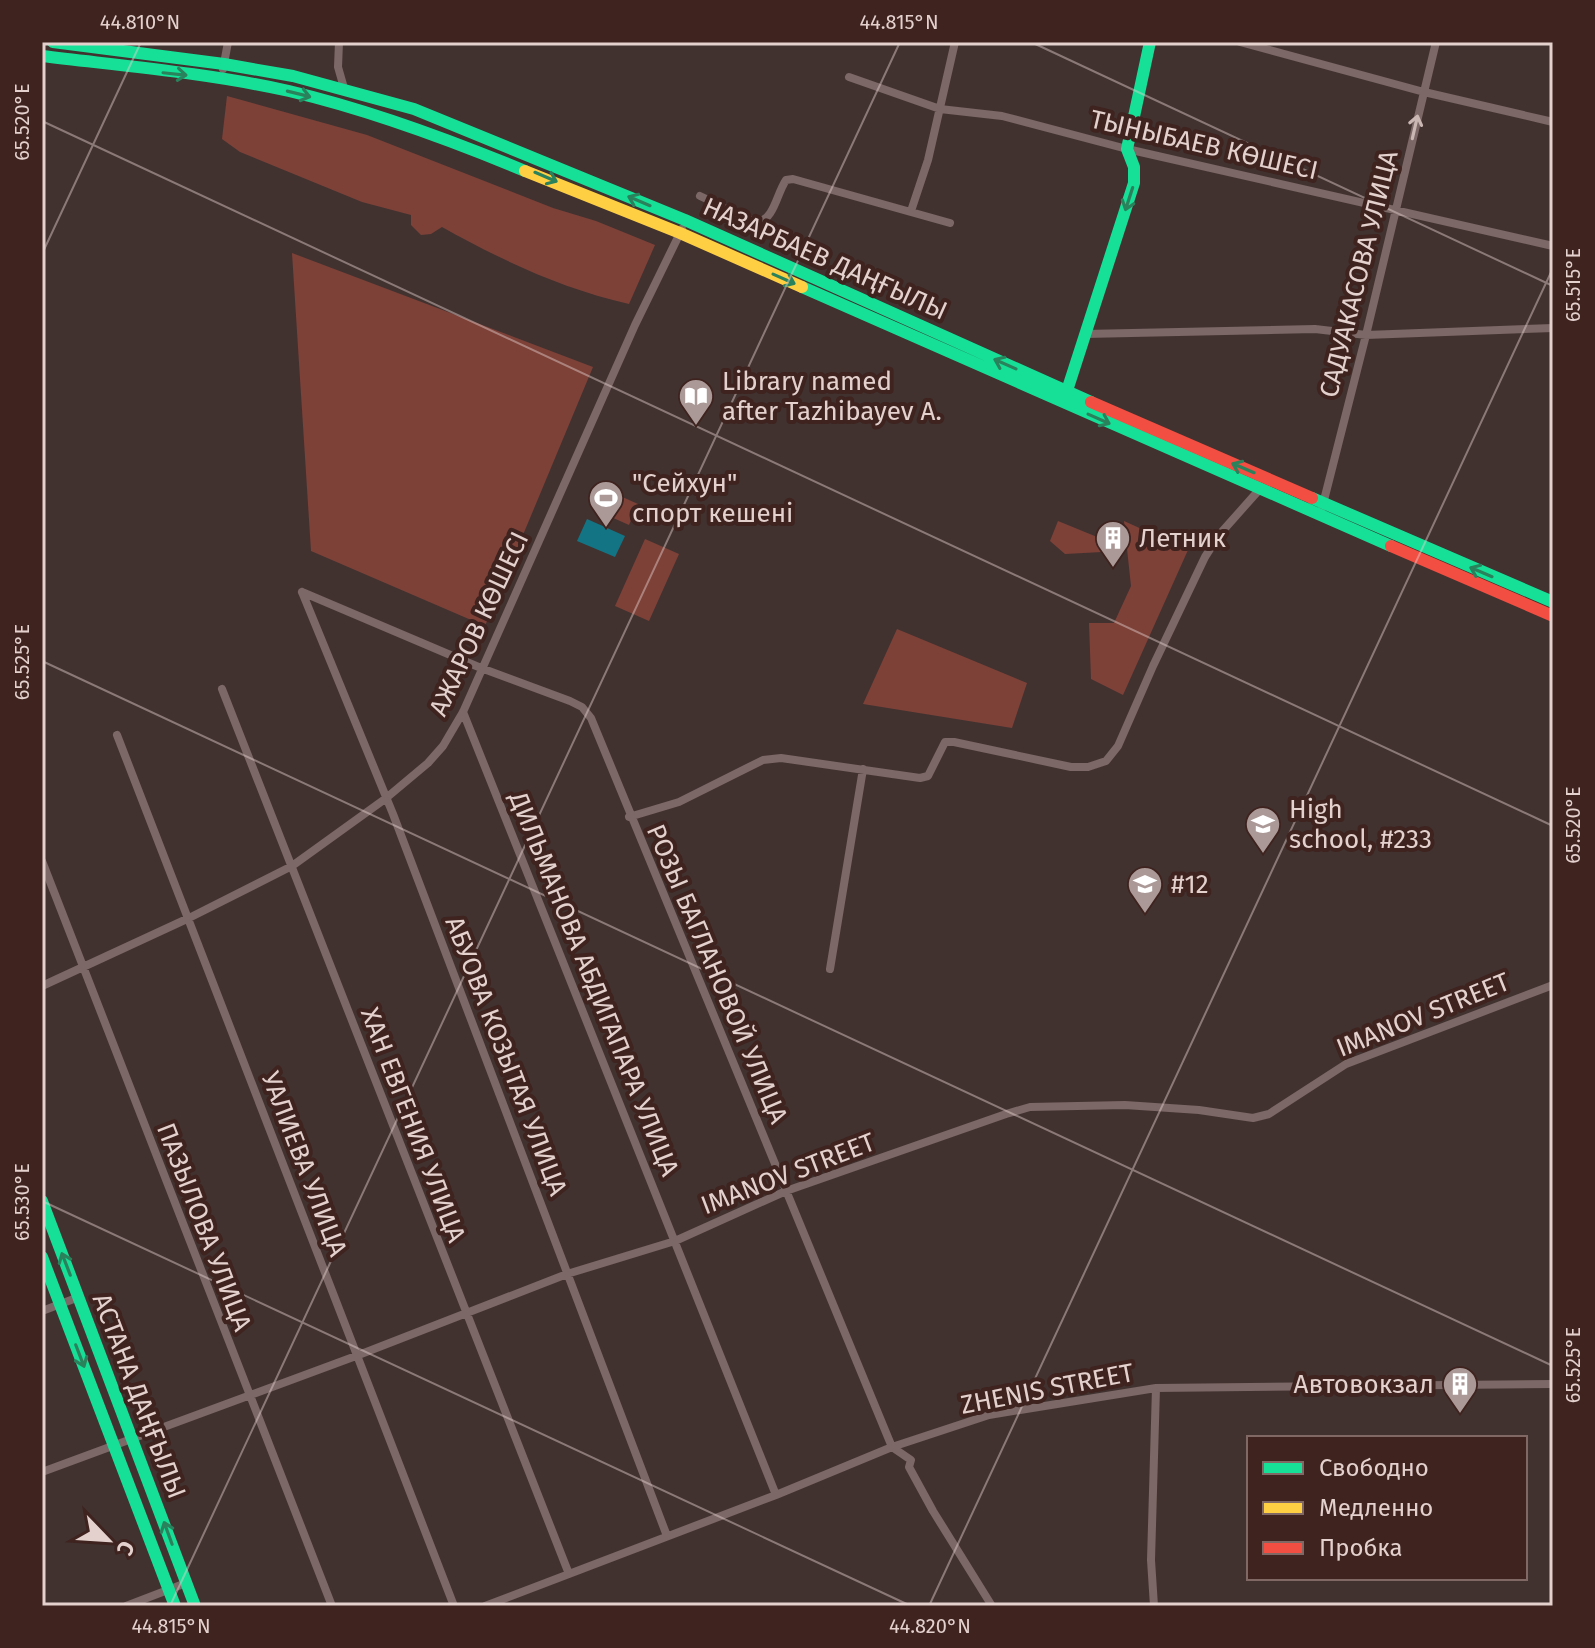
<svg xmlns="http://www.w3.org/2000/svg" width="1595" height="1648" viewBox="0 0 1595 1648" font-family="'Fira Sans',sans-serif">
  <style>
    .green { fill: #7d4138 }
    .water { fill: #137484 }
    .lines { fill: none; stroke-linecap: round; stroke-linejoin: round }
    .street { stroke: #7c6866; stroke-width: 8 }
    .fast { stroke: #16e098; stroke-width: 12 }
    .slow { stroke: #ffcf43; stroke-width: 12 }
    .jam { stroke: #f24e42; stroke-width: 12 }
    .oneway { stroke: #2a825c }
    .oneway2 { stroke: #cab7b4 }
    .ticks { fill: none; stroke: #e4d1ce; stroke-width: 2; stroke-opacity: 0.45 }
    .labels { text-anchor: middle; dominant-baseline: central; stroke-width: 8; stroke-linejoin: round; paint-order: stroke }
    .street-label { font-size: 26px; fill: #e4d1ce; stroke: #3e231f }
    .poi-label { font-size: 26px; fill: #e4d1ce; stroke: #3e231f; text-anchor: start }
    .neatline { fill: none; stroke: #e4d1ce; stroke-width: 3 }
    .ticks-label { font-size: 20px; text-anchor: middle; fill: #e4d1ce }
  </style>
  <rect width="100%" height="100%" fill="#413230"/>
  <path class="green" d="M227,96L367,135L553,208L596,221L655,245L629,304C561,288 503,261 442,227L431,234L421,235L411,225V215L362,202L240,152L222,139Z
    M292,253L593,367L485,626L311,551Z
    M600,487L638,504L629,525L591,508Z
    M1058,521L1102,539V552L1065,554L1050,541Z
    M1124,521L1188,550L1123,695L1091,679L1089,623H1114L1131,586Z
    M645,539L679,554L649,621L615,606Z
    M897,629L1027,683L1012,728L863,704Z"/>
  <path class="water" d="M587,519L625,536L615,557L577,541Z"/>
  <g class="lines">
    <path class="street" d="M339,42L338,67L344,88
      M1240,42L1424,92L1553,122
      M223,69L228,42
      M849,77L940,109L1002,116L1127,149L1553,246
      M700,196L757,223C775,218 776,195 786,180L793,179L950,223
      M911,211L928,160L955,42
      M1085,334L1315,329L1366,335L1553,328
      M1322,508L1366,335L1436,42
      M302,592L481,668L570,701L582,707L591,718L892,1447L911,1460L909,1467L933,1511L992,1606
      M302,592L393,814L667,1536
      M222,689L569,1574
      M463,712L776,1495
      M117,735L454,1606
      M629,817L679,802L763,760L781,758L920,778L928,776L945,742H954L1071,767H1088L1106,761L1118,746L1153,666L1205,557L1219,535L1259,490
      M42,861L332,1606
      M830,969L863,769
      M42,986L189,918L292,866L385,799L428,763L443,746L463,712L635,325L682,229
      M42,1311L79,1297
      M42,1472L356,1356L567,1274L675,1241L786,1191L1006,1114L1030,1107L1125,1105L1199,1110L1253,1118L1269,1114L1346,1064L1553,985
      M126,1606L186,1583
      M485,1606L776,1495L892,1447L989,1415L1156,1388L1553,1384
      M1154,1606L1151,1560L1156,1388"/>
    <path class="fast" d="M53,42L224,64L293,76L414,109L685,220L1091,402
      M42,56C124,66 208,73 289,91C370,110 448,139 525,171
      M802,287L1391,546
      M1064,400L1134,183V167L1127,149L1150,42
      M1312,498L1553,602
      M42,1201L195,1606
      M42,1257L175,1606"/>
    <path class="slow" d="M525,171L680,233L802,287"/>
    <path class="jam" d="M1091,402L1312,498
      M1391,546L1553,616"/>
  </g>
  <defs><path id="oneway-shaft" d="M-6 0H5M1.5-3L5.5 0L1.5 3" fill="none" stroke-width="1.6" stroke-linecap="round" stroke-linejoin="round" transform="scale(2)"/></defs>
  <g class="oneway">
    <use href="#oneway-shaft" transform="translate(175 74) rotate(6)"/>
    <use href="#oneway-shaft" transform="translate(299 94) rotate(14)"/>
    <use href="#oneway-shaft" transform="translate(546 177) rotate(23)"/>
    <use href="#oneway-shaft" transform="translate(1129 199) rotate(108)"/>
    <use href="#oneway-shaft" transform="translate(639 201) rotate(-157)"/>
    <use href="#oneway-shaft" transform="translate(784 279) rotate(24)"/>
    <use href="#oneway-shaft" transform="translate(1005 364) rotate(-156)"/>
    <use href="#oneway-shaft" transform="translate(1099 419) rotate(24)"/>
    <use href="#oneway-shaft" transform="translate(1243 468) rotate(-157)"/>
    <use href="#oneway-shaft" transform="translate(1481 572) rotate(-157)"/>
    <use href="#oneway-shaft" transform="translate(66 1264) rotate(-111)"/>
    <use href="#oneway-shaft" transform="translate(80 1356) rotate(69)"/>
    <use href="#oneway-shaft" transform="translate(168 1533) rotate(-110)"/>
  </g>
  <use class="oneway2" href="#oneway-shaft" transform="translate(1415 127) rotate(-77)"/>
  <path class="ticks" d="M1031,42L1553,286M42,121L1553,826M42,254L141,42M42,661L1553,1366M42,1201L911,1606M170,1606L900,42M929,1606L1553,268"/>
  <defs>
    <g id="library-pin" transform="scale(1.8)"><path d="M0 17L-7.5 6A9.5 9.5 0 1 1 7.5 6Z" fill="#ab9997" stroke="#3e231f"/><path d="M-6-4Q-3-5.5-.7-3.5V5Q-3 3-6 4ZM6-4Q3-5.5 .7-3.5V5Q3 3 6 4Z" fill="#fff"/></g>
    <g id="stadium-pin" transform="scale(1.8)"><path d="M0 17L-7.5 6A9.5 9.5 0 1 1 7.5 6Z" fill="#ab9997" stroke="#3e231f"/><path d="M0-5a6.5 5 0 1 0 0 10a6.5 5 0 1 0 0-10ZM-3.5-1.8h7v3.6h-7Z" fill="#fff"/></g>
    <g id="building-pin" transform="scale(1.8)"><path d="M0 17L-7.5 6A9.5 9.5 0 1 1 7.5 6Z" fill="#ab9997" stroke="#3e231f"/><path d="M-4-6H4V6H1V3H-1V6H-4ZM-2.5-4.3h1.7v1.8h-1.7ZM.8-4.3h1.7v1.8H.8ZM-2.5-1h1.7V.8h-1.7ZM.8-1h1.7V.8H.8Z" fill="#fff"/></g>
    <g id="school-pin" transform="scale(1.8)"><path d="M0 17L-7.5 6A9.5 9.5 0 1 1 7.5 6Z" fill="#ab9997" stroke="#3e231f"/><path d="M0-5L7-2L0 1L-7-2ZM-4 1L0 2.5L4 1V4Q0 6-4 4Z" fill="#fff"/></g>
  </defs>
  <g fill-rule="evenodd">
    <use href="#library-pin" x="696" y="396"/>
    <use href="#stadium-pin" x="606" y="498"/>
    <use href="#building-pin" x="1113" y="538"/>
    <use href="#school-pin" x="1263" y="824"/>
    <use href="#school-pin" x="1145" y="884"/>
    <use href="#building-pin" x="1460" y="1384"/>
  </g>
  <g class="labels">
    <g class="street-label">
      <text transform="translate(1204 145) rotate(13)">ТЫНЫБАЕВ КӨШЕСІ</text>
      <text transform="translate(825 259) rotate(24)">НАЗАРБАЕВ ДАҢҒЫЛЫ</text>
      <text transform="translate(1359 274) rotate(-76)">САДУАКАСОВА УЛИЦА</text>
      <text transform="translate(479 624) rotate(-65)">АЖАРОВ КӨШЕСІ</text>
      <text transform="translate(717 974) rotate(67)">РОЗЫ БАГЛАНОВОЙ УЛИЦА</text>
      <text transform="translate(594 984) rotate(68)">ДИЛЬМАНОВА АБДИГАПАРА УЛИЦА</text>
      <text transform="translate(1423 1015) rotate(-22)">IMANOV STREET</text>
      <text transform="translate(506 1056) rotate(69)">АБУОВА КОЗЫТАЯ УЛИЦА</text>
      <text transform="translate(413 1125) rotate(69)">ХАН ЕВГЕНИЯ УЛИЦА</text>
      <text transform="translate(304 1164) rotate(69)">УАЛИЕВА УЛИЦА</text>
      <text transform="translate(788 1174) rotate(-21)">IMANOV STREET</text>
      <text transform="translate(204 1227) rotate(69)">ПАЗЫЛОВА УЛИЦА</text>
      <text transform="translate(1047 1389) rotate(-11)">ZHENIS STREET</text>
      <text transform="translate(139 1396) rotate(69)">АСТАНА ДАҢҒЫЛЫ</text>
    </g>
    <g class="poi-label">
      <text x="722" y="381">Library named<tspan x="722" dy="30">after Tazhibayev A.</tspan></text>
      <text x="632" y="483">"Сейхун"<tspan x="632" dy="30">спорт кешені</tspan></text>
      <text x="1139" y="538">Летник</text>
      <text x="1289" y="809">High<tspan x="1289" dy="30">school, #233</tspan></text>
      <text x="1171" y="884">#12</text>
      <text x="1434" y="1384" text-anchor="end">Автовокзал</text>
    </g>
  </g>
  <rect width="1595" height="1648" fill="none" stroke="#3e231f" stroke-width="88"/>
  <rect x="1247" y="1436" width="280" height="144" fill="#3e231f" stroke="#806965" stroke-width="2"/>
  <rect x="1263" y="1462" width="40" height="12" fill="#16e098" stroke="#806965" stroke-width="2"/>
  <text x="1319" y="1476" font-size="24" fill="#e4d1ce">Свободно</text>
  <rect x="1263" y="1502" width="40" height="12" fill="#ffcf43" stroke="#806965" stroke-width="2"/>
  <text x="1319" y="1516" font-size="24" fill="#e4d1ce">Медленно</text>
  <rect x="1263" y="1542" width="40" height="12" fill="#f24e42" stroke="#806965" stroke-width="2"/>
  <text x="1319" y="1556" font-size="24" fill="#e4d1ce">Пробка</text>
  <g transform="translate(108 1540) rotate(115)" stroke="#3e231f" stroke-width="6" paint-order="stroke">
  <path d="M0-6L14 30L0 20L-14 30Z" fill="#e4d1ce"/>
  <text y="-12" font-size="22" font-weight="bold" text-anchor="middle" fill="#e4d1ce">С</text>
  </g>
  <rect x="44" y="44" width="1507" height="1560" class="neatline"/>
  <g class="ticks-label">
    <text x="140" y="29">44.810°N</text>
    <text x="899" y="29">44.815°N</text>
    <text transform="translate(22 122) rotate(-90)" y="7">65.520°E</text>
    <text transform="translate(1573 285) rotate(-90)" y="7">65.515°E</text>
    <text transform="translate(22 662) rotate(-90)" y="7">65.525°E</text>
    <text transform="translate(1573 825) rotate(-90)" y="7">65.520°E</text>
    <text transform="translate(22 1202) rotate(-90)" y="7">65.530°E</text>
    <text transform="translate(1573 1365) rotate(-90)" y="7">65.525°E</text>
    <text x="171" y="1633">44.815°N</text>
    <text x="930" y="1633">44.820°N</text>
  </g>
</svg>
